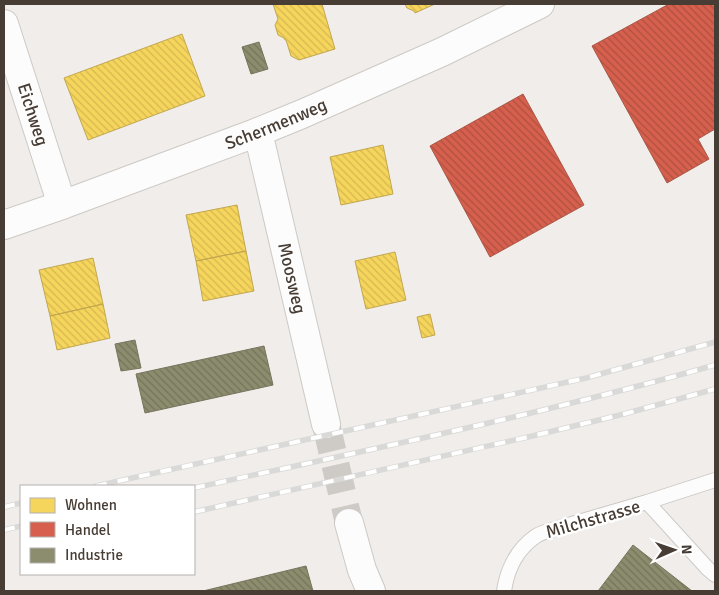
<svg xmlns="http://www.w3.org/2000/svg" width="719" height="595" viewBox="0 0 719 595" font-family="Signika,sans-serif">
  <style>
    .homes { fill: url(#homes-back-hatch); stroke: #c2a750 }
    .shops { fill: url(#shops-back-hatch); stroke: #ab5646 }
    .industry { fill: url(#industry-back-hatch); stroke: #77745d }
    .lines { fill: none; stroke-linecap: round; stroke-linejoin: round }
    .minor-tunnel { stroke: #cecac6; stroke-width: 28; stroke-dasharray: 28 14; stroke-linecap: butt }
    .service-casing { stroke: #cdc9c5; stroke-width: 16 }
    .minor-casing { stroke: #cdc9c5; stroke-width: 30 }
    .tertiary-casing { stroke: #cdc9c5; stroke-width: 30 }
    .service { stroke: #fdfcfc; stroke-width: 14 }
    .minor { stroke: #fdfcfc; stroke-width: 28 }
    .tertiary { stroke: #fdfcfc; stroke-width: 28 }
    .rail-casing { stroke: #d9d9d8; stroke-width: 5.5 }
    .rail { stroke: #fff; stroke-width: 4; stroke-dasharray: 11; stroke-linecap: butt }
    .labels { text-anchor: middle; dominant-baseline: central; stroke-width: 5; stroke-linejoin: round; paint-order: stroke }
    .street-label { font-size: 18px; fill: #473d35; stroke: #fff }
  </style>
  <defs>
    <pattern id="homes-back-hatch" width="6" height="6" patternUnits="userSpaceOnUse" patternTransform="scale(1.25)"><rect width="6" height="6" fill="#f6d55c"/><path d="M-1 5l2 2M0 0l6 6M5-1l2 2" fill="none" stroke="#d4b851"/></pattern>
    <pattern id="shops-back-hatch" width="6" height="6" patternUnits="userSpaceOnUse" patternTransform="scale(1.25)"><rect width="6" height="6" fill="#d6604d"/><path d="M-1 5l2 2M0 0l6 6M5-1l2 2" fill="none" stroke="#af5041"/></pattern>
    <pattern id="industry-back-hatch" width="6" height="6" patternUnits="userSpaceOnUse" patternTransform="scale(1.25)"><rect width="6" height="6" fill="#8c8c6e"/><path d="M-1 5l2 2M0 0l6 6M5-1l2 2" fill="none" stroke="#74745b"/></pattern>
  </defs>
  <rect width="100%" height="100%" fill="#f0edea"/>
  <path class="homes" d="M273,4H322L335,49L299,60L291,56L286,40H285L284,38L278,35L275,25L278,19Z
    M405,4H435L415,13L414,11L407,8Z
    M182,34L205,96L88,140L64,78Z
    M383,145L393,194L341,205L330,157Z
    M237,205L246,251L196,261L186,215Z
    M246,251L254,291L203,301L196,261Z
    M395,252L406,300L366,309L355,261Z
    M93,258L103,304L50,316L39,270Z
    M103,304L110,338L57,350L50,316Z
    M430,314L435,335L422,338L417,317Z"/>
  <path class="shops" d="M669,4H715V129L698,139L709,159L667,183L592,46Z
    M523,94L584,205L490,257L430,146Z"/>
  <path class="industry" d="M259,42L268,69L251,74L242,47Z
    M135,340L141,368L121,371L115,344Z
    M264,346L273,385L145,413L136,374Z
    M633,545L692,591H598Z
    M306,566L313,591H203Z"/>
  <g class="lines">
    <path class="minor-tunnel" d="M326,424L349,523"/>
    <g class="service-casing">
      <path id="service" d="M647,502L715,480
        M504,591C507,570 517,549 536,536C544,531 556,529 565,526C593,518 620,510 647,502L708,569L715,575"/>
    </g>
    <g class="minor-casing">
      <g id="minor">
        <path id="s1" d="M4,24L62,205"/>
        <path id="s2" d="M258,132L326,424"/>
        <path d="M349,523L362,570L371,591"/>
      </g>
    </g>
    <g class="tertiary-casing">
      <g id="tertiary">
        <path id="s3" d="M4,225L62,205L258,132L302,114L442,52L540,4"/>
      </g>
    </g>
    <use href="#service" class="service"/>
    <use href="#minor" class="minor"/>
    <use href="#tertiary" class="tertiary"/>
    <g class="rail-casing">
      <path id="rail" d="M96,486L586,378L715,342
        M194,488C368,450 543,414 715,365
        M4,507L21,503
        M194,512L528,437L624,414L715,389
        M4,530L21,526"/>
    </g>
    <use href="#rail" class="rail"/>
  </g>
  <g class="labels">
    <g class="street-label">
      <text stroke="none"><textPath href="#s1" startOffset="95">Eichweg</textPath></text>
      <text stroke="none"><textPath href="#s3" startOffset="290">Schermenweg</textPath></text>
      <text stroke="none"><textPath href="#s2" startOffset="150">Moosweg</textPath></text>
      <text transform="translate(593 519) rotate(-16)">Milchstrasse</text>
    </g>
  </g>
  <rect width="719" height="595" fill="none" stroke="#473d35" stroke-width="10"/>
  <rect x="20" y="485" width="175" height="90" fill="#ffffff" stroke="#b5b1ae"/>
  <rect x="30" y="498" width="25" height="15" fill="#f6d55c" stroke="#b5b1ae"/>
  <text x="65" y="510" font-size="15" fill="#473d35">Wohnen</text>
  <rect x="30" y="522" width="25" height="15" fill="#d6604d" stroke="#b5b1ae"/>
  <text x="65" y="535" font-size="15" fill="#473d35">Handel</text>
  <rect x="30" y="548" width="25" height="15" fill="#8c8c6e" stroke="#b5b1ae"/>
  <text x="65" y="560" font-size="15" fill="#473d35">Industrie</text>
  <g transform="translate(674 550) rotate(88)" stroke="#ffffff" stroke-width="4" paint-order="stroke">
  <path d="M0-4L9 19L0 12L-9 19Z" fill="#473d35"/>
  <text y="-8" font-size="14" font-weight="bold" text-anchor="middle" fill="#473d35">N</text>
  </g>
</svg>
